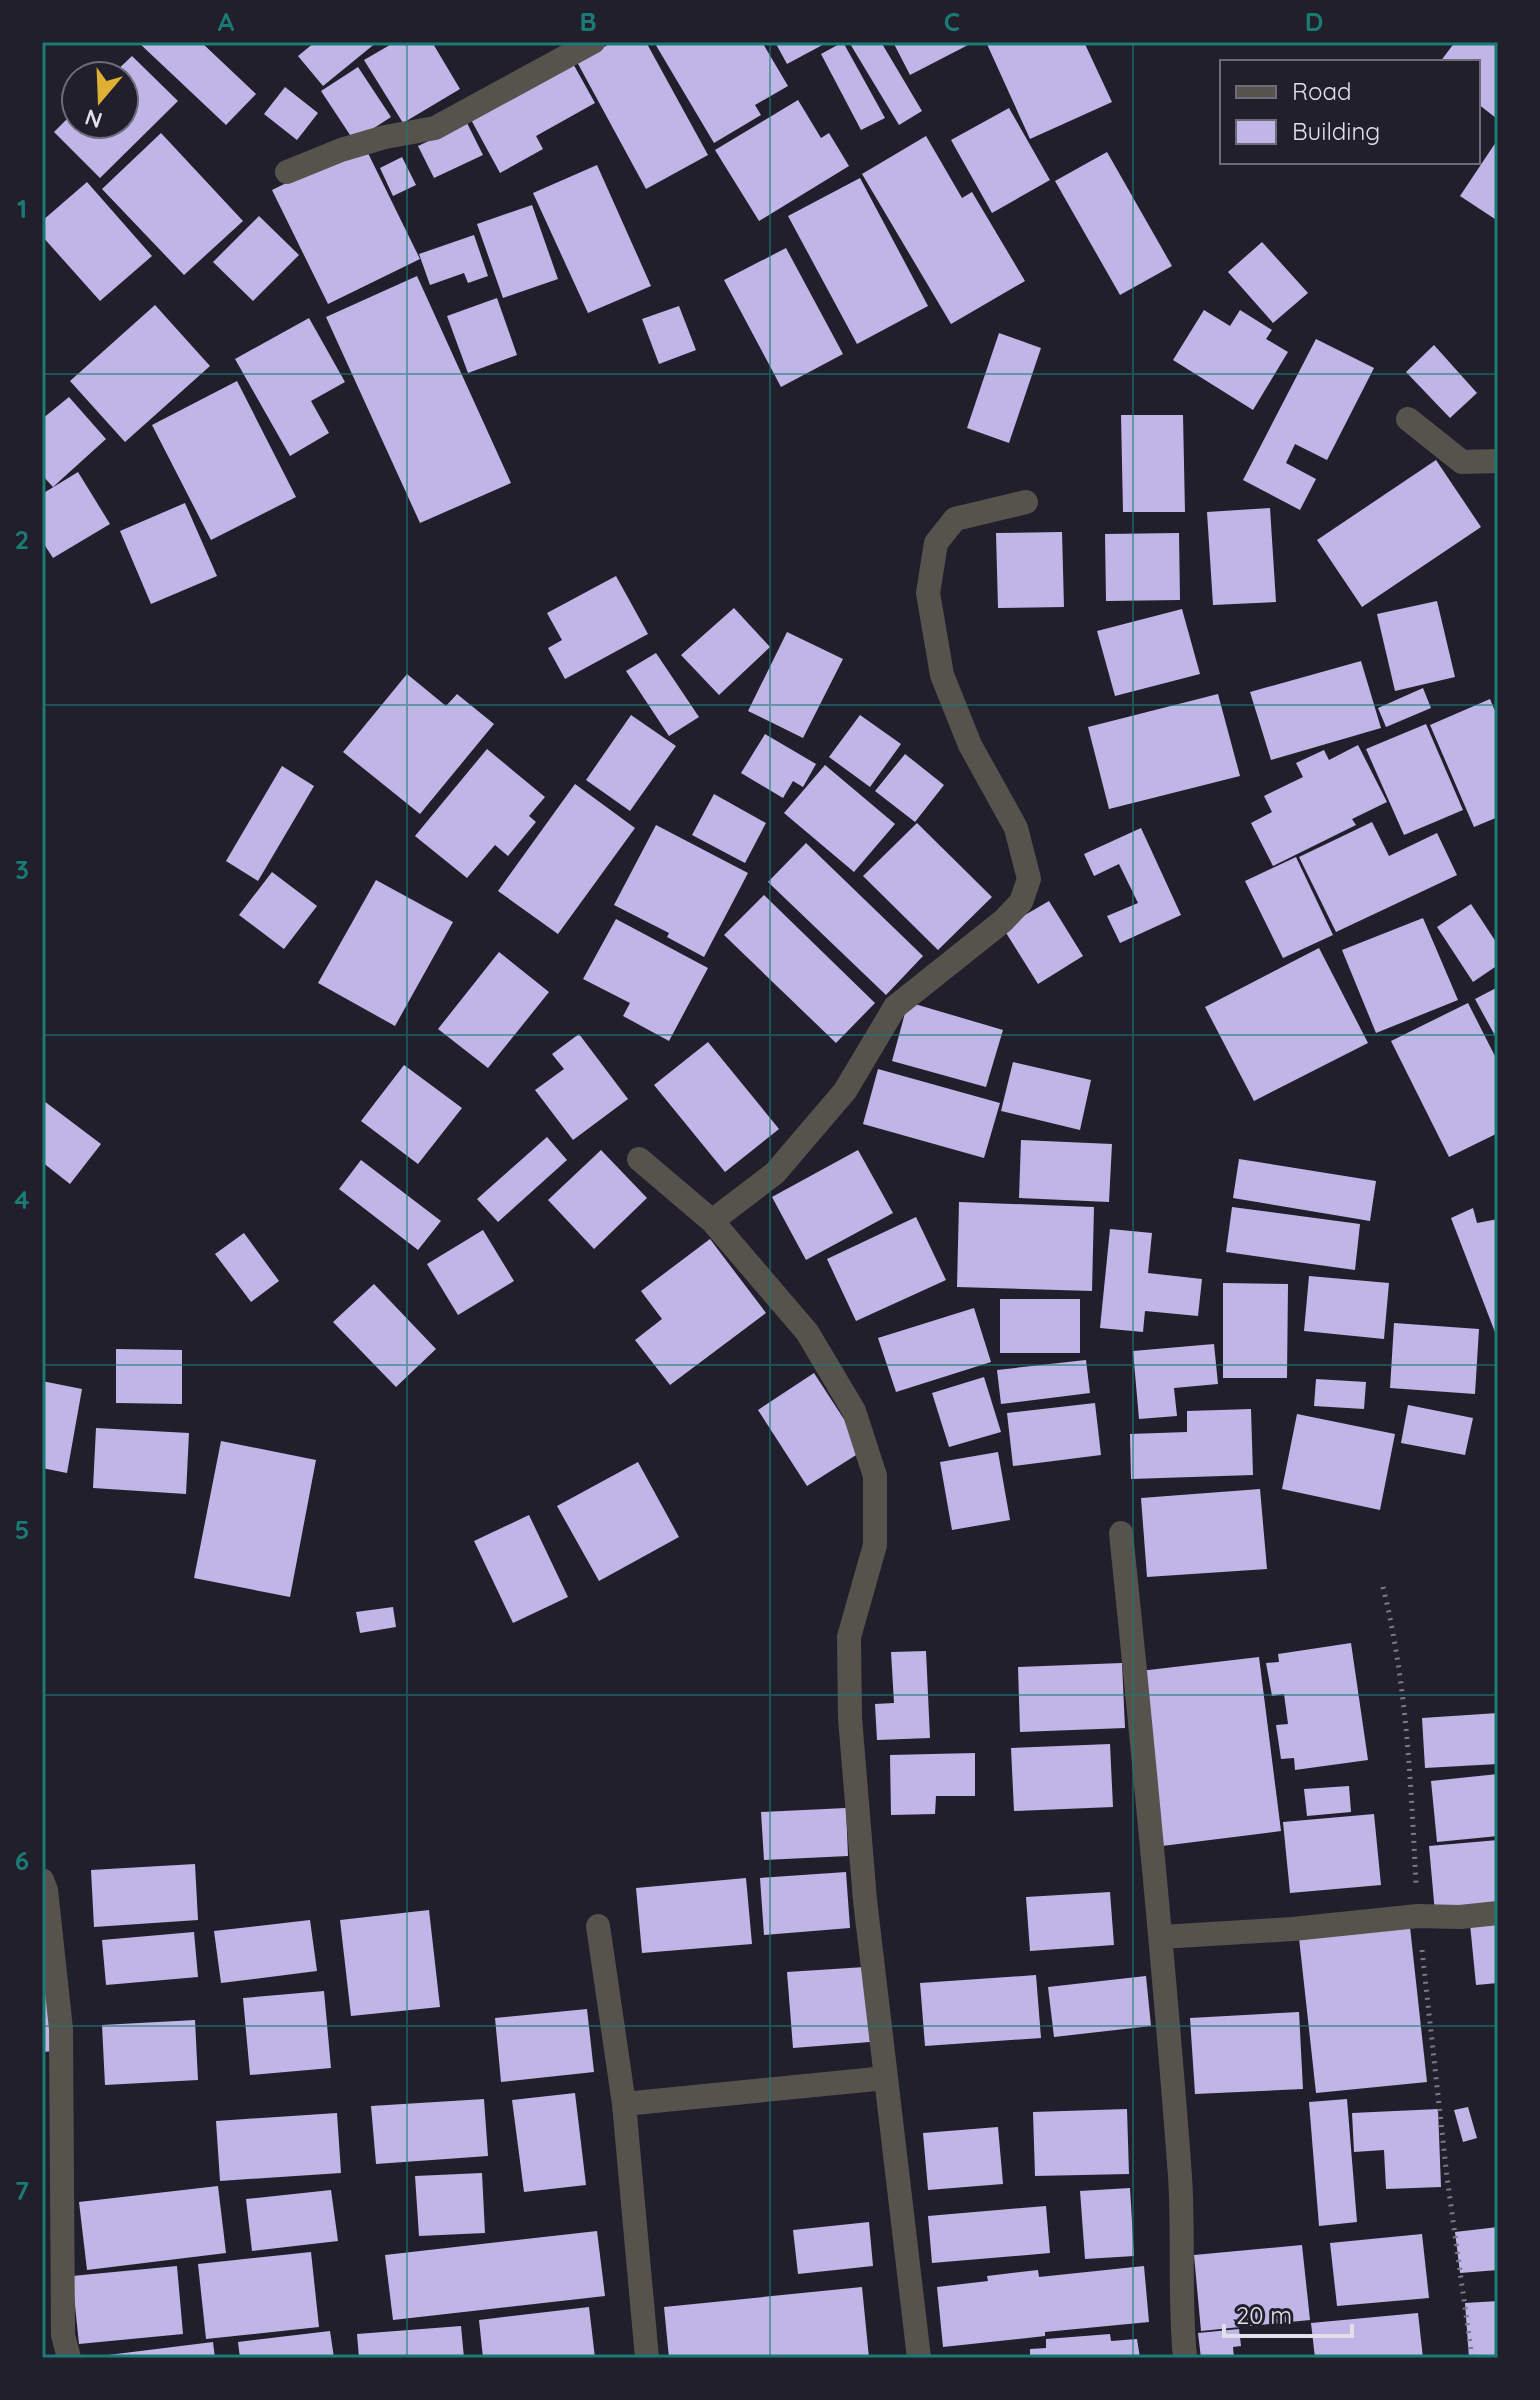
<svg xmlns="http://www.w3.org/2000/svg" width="1540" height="2400" viewBox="0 0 1540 2400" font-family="Quicksand,sans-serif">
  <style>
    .building { fill: #c0b5e7 }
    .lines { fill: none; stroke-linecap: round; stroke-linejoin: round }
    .path { stroke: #7c7a85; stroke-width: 5; stroke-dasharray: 2 6; stroke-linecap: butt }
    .street { stroke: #56534c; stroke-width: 24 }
    .grid { fill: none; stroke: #1a7b74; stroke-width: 2; stroke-opacity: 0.55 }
    .neatline { fill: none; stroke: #1a7b74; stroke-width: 3 }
    .grid-label { font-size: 26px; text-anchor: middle; font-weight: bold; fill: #1a7b74 }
  </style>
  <rect width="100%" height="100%" fill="#221f2d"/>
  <path class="building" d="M138,42H201L256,94L226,125Z
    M315,42H377L323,86L298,56Z
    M395,42H432L460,89L403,123L364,60Z
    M613,42H646L708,155L646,189L577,62Z
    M654,42H762L788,86L755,105L761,115L714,143Z
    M775,42H828L787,64Z
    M843,42L885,118L861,130L821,54Z
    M849,42H881L922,111L899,125Z
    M893,42H966L968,45L910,75Z
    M986,42H1084L1112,102L1030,139Z
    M1455,42H1498L1496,118L1478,104V62H1440Z
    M132,56L178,101L100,178L54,132L76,110V124H124V76H111Z
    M571,60L595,103L536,136L543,149L500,173L469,116Z
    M358,67L391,117L354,141L321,91Z
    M285,87L318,113L297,140L264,114Z
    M798,100L821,138L829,133L849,166L759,221L715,150Z
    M1009,108L1050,180L992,213L951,140Z
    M467,123L483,155L434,178L418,146Z
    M161,133L243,221L184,275L102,189Z
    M926,136L962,198L972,192L1025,281L951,324L862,174Z
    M1498,139V221L1460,196Z
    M364,145L420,259L328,304L272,190Z
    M1107,152L1172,266L1120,295L1055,181Z
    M402,157L416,185L393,196L380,168Z
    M597,165L651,286L588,313L533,193Z
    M860,178L928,306L857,344L788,216Z
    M87,182L152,256L100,301L42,236V221Z
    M532,205L558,279L503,298L477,224Z
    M259,216L299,255L253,301L213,262Z
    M474,235L488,276L468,283L464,273L430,285L419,254Z
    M1262,242L1308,293L1273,323L1228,272Z
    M786,248L843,354L781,387L724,280Z
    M417,276L511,483L420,523L326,317Z
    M497,298L517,355L468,373L447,316Z
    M155,305L210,366L125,442L70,381Z
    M679,306L696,350L659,364L642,319Z
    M1204,310L1230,326L1240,310L1272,330L1266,339L1288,352L1253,410L1173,360Z
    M309,318L345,382L311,401L329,433L290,456L235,359Z
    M999,333L1041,348L1009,443L967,428Z
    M1316,339L1374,368L1327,460L1295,444L1286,463L1316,479L1300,510L1243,480Z
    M1434,345L1477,393L1450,418L1406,372Z
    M237,381L296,497L211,540L152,425Z
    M69,397L106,439L53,487L42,475V419Z
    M1121,415H1183L1185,512H1123Z
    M1436,460L1481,527L1362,607L1317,540Z
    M78,472L110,524L53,558L42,541V494Z
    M185,503L217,576L151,604L120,531Z
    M1270,508L1276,602L1213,605L1207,512Z
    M1062,532L1064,607L998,608L996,533Z
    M1179,533L1180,600L1106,601L1105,534Z
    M616,576L648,634L565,679L548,648L562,640L547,613Z
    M1437,601L1455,677L1395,691L1377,614Z
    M734,608L770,647L719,695L681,655Z
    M1182,609L1200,674L1115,696L1097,631Z
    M787,632L843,659L803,738L748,711Z
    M656,653L699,717L669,736L626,671Z
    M1361,661L1381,728L1271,760L1250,692Z
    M407,674L446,706L457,694L494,724L420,814L343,752Z
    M1423,688L1431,708L1386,727L1378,708Z
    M1218,694L1240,776L1109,809L1088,727Z
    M1490,699L1498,718V817L1474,827L1430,725Z
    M631,715L676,746L630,811L586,780Z
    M860,715L901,744L870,787L829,757Z
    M1426,724L1463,810L1404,835L1366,749Z
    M765,734L816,764L803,787L793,781L783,798L741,773Z
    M1358,745L1387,802L1352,819L1356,825L1273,866L1251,823L1272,812L1264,796L1303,777L1296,763L1324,750L1329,760Z
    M487,749L545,797L529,816L536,822L508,856L495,845L467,878L415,836Z
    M905,754L944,785L915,822L875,791Z
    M825,765L895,824L854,872L784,813Z
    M282,766L314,786L258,881L226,861Z
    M575,784L635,828L558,934L498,891Z
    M714,794L766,823L745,863L692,835Z
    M1372,822L1389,856L1437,833L1457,875L1336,932L1299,857Z
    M917,823L992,897L938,950L863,876Z
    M656,825L748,873L704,957L667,937L669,933L614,905Z
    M1141,828L1181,915L1120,943L1107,916L1138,903L1119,864L1094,876L1084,854Z
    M806,843L923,956L886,995L768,882Z
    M1296,857L1333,935L1283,958L1245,881Z
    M272,872L317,906L284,949L239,915Z
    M376,880L453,922L395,1026L318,983Z
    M764,895L875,1003L836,1043L724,935Z
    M1049,901L1083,956L1038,984L1003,928Z
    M1471,904L1498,945V965L1473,982L1437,927Z
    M1423,918L1458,1000L1376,1033L1342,950Z
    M616,919L708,968L669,1041L623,1016L630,1003L583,979Z
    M1319,948L1368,1043L1254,1101L1205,1007Z
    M499,952L549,992L488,1068L438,1029Z
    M1498,987V1041L1475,999Z
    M908,1002L1003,1030L986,1087L892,1061Z
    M1468,1003L1498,1062V1133L1449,1157L1391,1041Z
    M579,1034L628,1099L573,1140L535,1090L564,1069L552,1054Z
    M708,1042L779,1129L725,1172L654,1085Z
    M1013,1062L1091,1080L1080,1130L1001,1111Z
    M404,1065L462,1108L418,1164L361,1121Z
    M878,1069L1000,1103L984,1158L863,1124Z
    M44,1101L101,1144L70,1184L42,1162V1104Z
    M547,1137L567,1160L498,1222L477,1199Z
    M1021,1140L1112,1144L1109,1202L1019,1198Z
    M601,1150L647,1198L594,1249L548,1200Z
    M858,1150L893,1213L806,1260L772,1197Z
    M1239,1159L1376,1181L1370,1221L1233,1198Z
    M361,1160L441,1221L418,1250L339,1189Z
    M959,1202L1094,1207L1092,1291L957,1287Z
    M1232,1207L1360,1224L1355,1270L1226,1252Z
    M1473,1208L1477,1223L1498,1219V1340L1451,1218Z
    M916,1217L946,1280L856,1321L827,1259Z
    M1110,1229L1152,1233L1148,1273L1202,1279L1198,1316L1145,1311L1143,1332L1100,1328Z
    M483,1230L514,1281L458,1315L427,1264Z
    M244,1233L279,1281L251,1302L215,1254Z
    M710,1239L766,1313L670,1385L635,1340L662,1319L641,1291Z
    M1309,1276L1389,1283L1384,1339L1304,1331Z
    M1223,1283L1288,1284L1287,1378H1223Z
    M374,1284L436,1349L396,1387L333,1322Z
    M1000,1299H1080V1353H1000Z
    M974,1308L991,1362L896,1392L878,1338Z
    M1394,1323L1479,1329L1475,1394L1390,1388Z
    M1214,1344L1218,1384L1174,1388L1177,1416L1139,1419L1133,1351Z
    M116,1349L182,1350V1404L116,1403Z
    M1086,1360L1090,1393L1001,1404L997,1370Z
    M814,1373L864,1450L807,1486L758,1410Z
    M984,1377L1001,1432L949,1447L932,1393Z
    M1316,1379L1366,1382L1364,1409L1314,1406Z
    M42,1381L82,1389L67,1473L42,1468Z
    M1095,1403L1101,1455L1013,1466L1007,1413Z
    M1408,1405L1473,1418L1465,1455L1401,1443Z
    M1251,1409L1253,1475L1131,1479L1130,1434L1187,1432V1411Z
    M1297,1414L1395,1434L1380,1510L1282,1489Z
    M96,1428L189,1433L186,1494L93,1488Z
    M221,1441L316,1460L290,1597L194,1578Z
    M998,1452L1010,1520L952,1530L940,1462Z
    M638,1462L679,1537L599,1581L557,1506Z
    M1260,1489L1267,1569L1147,1577L1141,1498Z
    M529,1515L568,1597L513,1623L474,1541Z
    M393,1607L396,1627L360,1633L356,1612Z
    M1351,1643L1368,1760L1295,1770L1294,1758L1281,1759L1276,1725L1288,1724L1284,1694L1272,1696L1266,1663L1279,1662L1278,1654Z
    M926,1651L930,1738L877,1740L875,1704L894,1703L891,1652Z
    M1259,1657L1281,1831L1162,1846L1140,1671Z
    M1122,1663L1125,1728L1020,1732L1018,1667Z
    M1498,1713V1764L1425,1768L1422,1718Z
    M1110,1744L1113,1807L1014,1811L1011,1748Z
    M975,1753V1796H936L935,1814L891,1815L890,1755Z
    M1498,1774V1836L1437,1842L1431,1781Z
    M1349,1786L1351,1812L1307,1816L1304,1789Z
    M846,1808L848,1856L764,1860L761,1812Z
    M1374,1814L1381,1885L1290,1893L1283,1822Z
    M1498,1840V1908L1435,1913L1429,1846Z
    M195,1864L198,1920L94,1927L91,1870Z
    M846,1872L850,1928L764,1935L760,1878Z
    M746,1878L752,1944L642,1953L636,1888Z
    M1110,1892L1114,1945L1030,1951L1026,1897Z
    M429,1910L440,2007L351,2016L340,1920Z
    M310,1920L317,1971L221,1983L214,1931Z
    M1498,1922V1983L1476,1985L1470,1924Z
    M1410,1927L1427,2082L1316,2093L1299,1938Z
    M194,1932L198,1977L106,1985L102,1940Z
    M44,1967L55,2051L42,2052V1968Z
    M865,1967L870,2042L793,2048L787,1972Z
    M1036,1975L1041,2038L925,2046L920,1983Z
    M1146,1976L1151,2026L1054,2037L1048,1987Z
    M324,1991L331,2068L250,2075L243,1998Z
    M587,2009L594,2072L501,2082L495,2018Z
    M1299,2012L1303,2089L1195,2094L1190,2018Z
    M195,2020L198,2080L105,2085L102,2025Z
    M575,2093L586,2185L524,2192L512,2100Z
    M484,2099L488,2156L376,2164L371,2106Z
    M1347,2099L1357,2222L1319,2226L1309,2102Z
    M1468,2107L1477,2138L1463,2142L1454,2110Z
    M1127,2109L1129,2174L1035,2176L1033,2112Z
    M1438,2109L1441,2187L1386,2189L1384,2150L1354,2152L1352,2113Z
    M337,2113L341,2173L220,2181L216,2121Z
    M998,2127L1003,2184L928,2190L923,2133Z
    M482,2173L485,2233L419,2236L415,2176Z
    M218,2186L226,2253L87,2270L79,2202Z
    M1130,2188L1134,2256L1085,2259L1080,2191Z
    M331,2190L338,2241L252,2251L246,2199Z
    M1046,2206L1050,2253L932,2263L928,2216Z
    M869,2222L873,2266L798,2274L793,2230Z
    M1498,2227V2270L1460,2273L1455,2232Z
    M597,2231L605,2296L393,2320L385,2255Z
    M1422,2234L1429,2298L1337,2306L1330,2243Z
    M1302,2245L1310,2320L1201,2331L1194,2255Z
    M311,2252L319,2327L206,2339L198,2264Z
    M177,2266L183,2334L79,2344L72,2276Z
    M1144,2266L1149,2322L1045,2332V2336L943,2347L937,2287L988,2281L987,2276L1038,2270L1039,2277Z
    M862,2287L869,2358H669L664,2307Z
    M1498,2301V2358H1469L1465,2303Z
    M589,2307L595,2358H483L479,2320Z
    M1418,2313L1423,2358H1315L1311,2323Z
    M461,2326L464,2358H359L357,2334Z
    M1239,2329L1241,2346L1233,2347L1234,2358H1201L1198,2333Z
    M330,2331L334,2358H240L238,2342Z
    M1110,2334L1111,2341L1137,2339L1140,2358H1030V2349L1046,2348V2339Z
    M213,2342L215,2358H100V2356Z"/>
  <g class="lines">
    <path class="path" d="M1383,1587C1407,1684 1411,1785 1416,1884
      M1422,1950L1447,2177L1472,2358"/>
    <path class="street" d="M287,172L341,150L385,137L435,128L593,42
      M1408,419L1462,462L1498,461
      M639,1159L712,1221L807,1332L854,1411L875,1476V1545L849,1637L850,1718L865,1900L919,2358
      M712,1221L775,1173L845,1091L895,1007L1003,921L1021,902L1029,879L1016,828L970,745L942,675L928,593L936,543L955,519L1026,502
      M1121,1533C1143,1747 1164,1961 1180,2176C1184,2236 1179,2297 1185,2358
      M42,1880L46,1890L61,2029L63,2335L69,2358
      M598,1926L624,2104L647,2358
      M1161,1937L1293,1929L1418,1916L1460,1917L1498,1913
      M624,2104L886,2078"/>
  </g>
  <path class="grid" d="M407,42V2358M770,42V2358M1133,42V2358M42,374H1498M42,705H1498M42,1035H1498M42,1365H1498M42,1695H1498M42,2026H1498"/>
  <rect width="1540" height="2400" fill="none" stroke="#221f2d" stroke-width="88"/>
  <rect x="1220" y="60" width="260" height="104" fill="#221f2d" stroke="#6e6c78" stroke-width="2"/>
  <rect x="1236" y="86" width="40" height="12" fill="#56534c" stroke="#6e6c78" stroke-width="2"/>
  <text x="1292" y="100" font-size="24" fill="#e1dfe8">Road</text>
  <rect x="1236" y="120" width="40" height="24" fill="#c0b5e7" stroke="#6e6c78" stroke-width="2"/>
  <text x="1292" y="140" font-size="24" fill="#e1dfe8">Building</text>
  <g transform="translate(100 100) rotate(199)"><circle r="38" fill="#221f2d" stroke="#6e6c78" stroke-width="2"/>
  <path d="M0-6L14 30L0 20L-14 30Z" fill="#e0b034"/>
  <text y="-12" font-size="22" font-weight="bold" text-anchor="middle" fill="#e1dfe8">N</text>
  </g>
  <path d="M1224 2324v12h128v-12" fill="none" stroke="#e1dfe8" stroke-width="4"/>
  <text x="1236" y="2324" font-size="24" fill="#e1dfe8" stroke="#221f2d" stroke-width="6" paint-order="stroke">20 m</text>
  <rect x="44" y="44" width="1452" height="2312" class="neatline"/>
  <g class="grid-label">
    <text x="226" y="31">A</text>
    <text x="588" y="31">B</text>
    <text x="952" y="31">C</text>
    <text x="1314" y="31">D</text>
    <text x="22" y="218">1</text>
    <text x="22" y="549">2</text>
    <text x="22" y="879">3</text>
    <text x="22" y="1209">4</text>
    <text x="22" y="1539">5</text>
    <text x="22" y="1870">6</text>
    <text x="22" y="2200">7</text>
  </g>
</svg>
